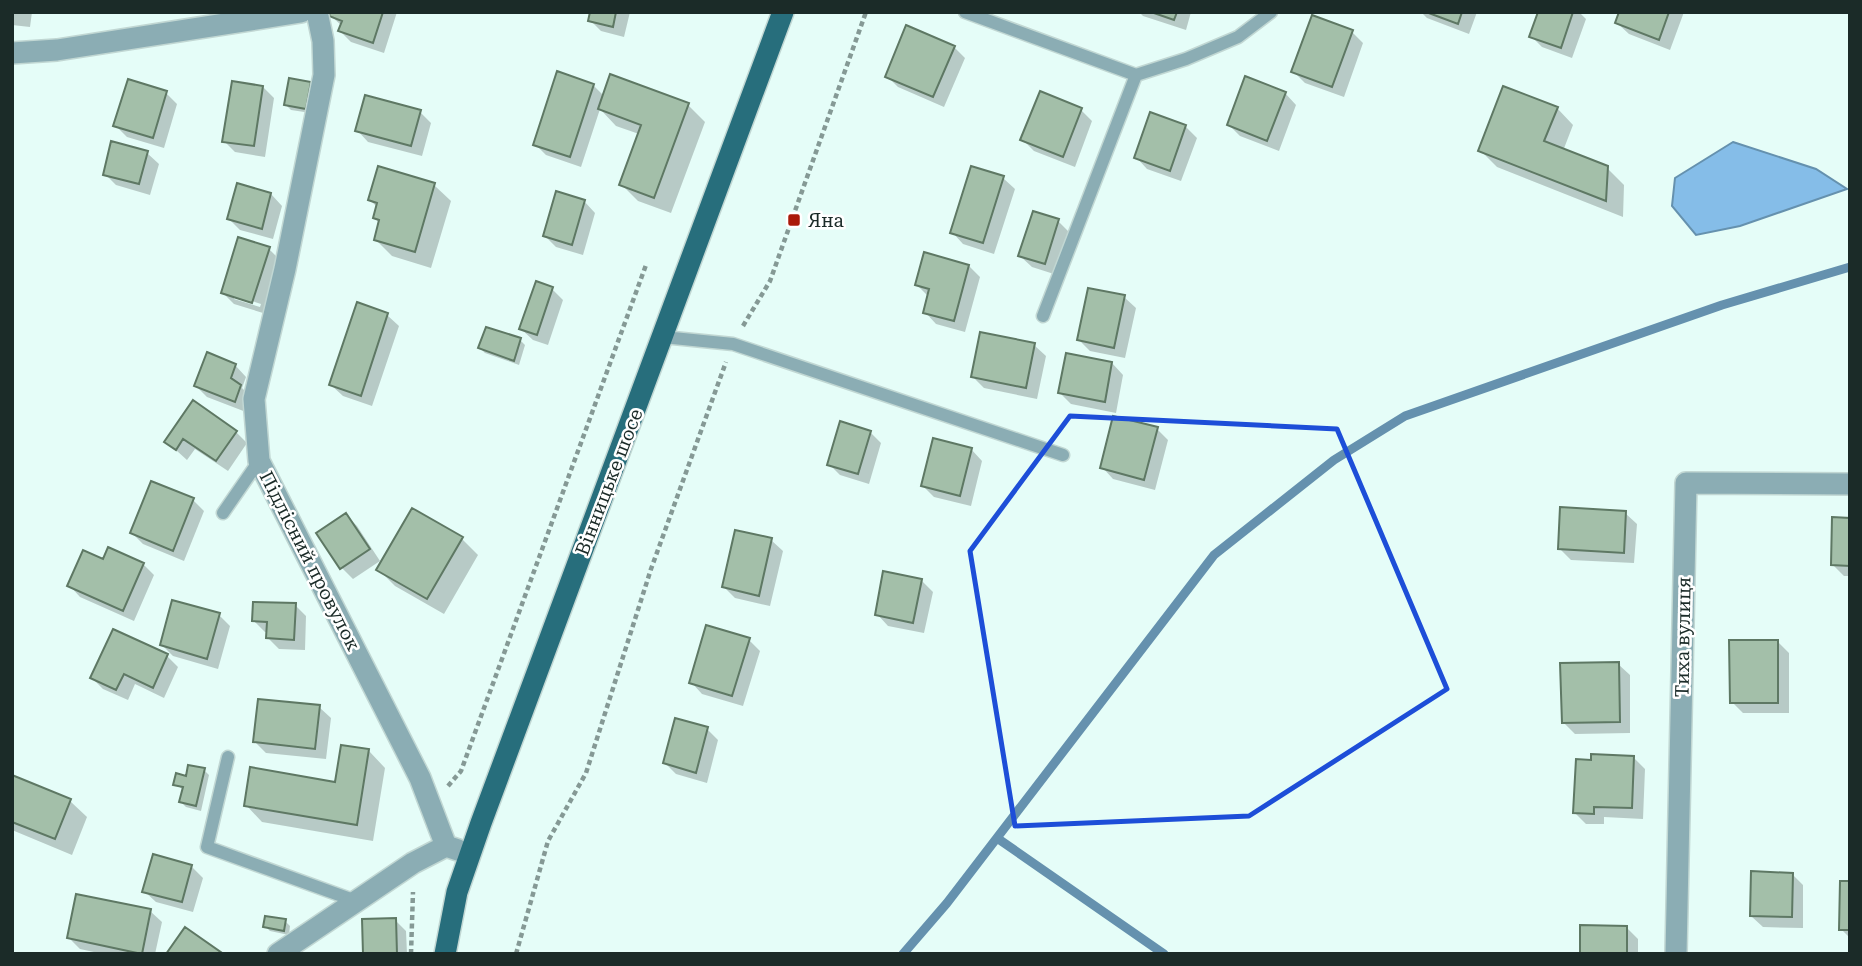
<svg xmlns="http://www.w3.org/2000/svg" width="1862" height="966" viewBox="0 0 1862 966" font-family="'Roboto Serif',serif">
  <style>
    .water { fill: #85bde8; stroke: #6591ae; stroke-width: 2 }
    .shadow { fill: #0003; fill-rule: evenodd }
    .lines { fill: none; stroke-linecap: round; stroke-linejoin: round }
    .stream { stroke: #6591ae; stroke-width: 9 }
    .building { fill: #a3bfa9; stroke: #5e7864; stroke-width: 2 }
    .lane-casing { stroke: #c1d7d3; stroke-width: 15 }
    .street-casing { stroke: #c1d7d3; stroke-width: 24 }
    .primary-casing { stroke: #c1d7d3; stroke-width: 24 }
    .path { stroke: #859995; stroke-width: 4.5; stroke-dasharray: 5 3.5; stroke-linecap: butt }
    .lane { stroke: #8badb4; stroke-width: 12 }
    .street { stroke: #8badb4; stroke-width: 21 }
    .primary { stroke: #276e7c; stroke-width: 21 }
    .marked { fill: none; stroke: #1d4ed8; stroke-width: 5; stroke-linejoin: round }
    .poi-dot { fill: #aa1a0a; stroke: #fff; stroke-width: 2.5 }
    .labels { text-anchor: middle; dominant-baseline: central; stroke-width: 5; stroke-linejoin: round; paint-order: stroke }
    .poi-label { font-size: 19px; fill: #1b2b28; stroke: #fff; text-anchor: start }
    .street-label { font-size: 19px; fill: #1b2b28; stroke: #fff }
  </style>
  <rect width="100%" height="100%" fill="#e5fdf8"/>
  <path class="water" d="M1733,142L1816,169L1847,189L1740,226L1696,235L1672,206L1675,178Z"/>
  <path class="shadow" d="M12,12H32L30,27L12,25Z
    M332,12H397L384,53L351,42L340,31L342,26L331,16Z
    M592,12H630L624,37L601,31L590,20Z
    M1139,12H1191L1186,30L1143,16Z
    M1421,12H1477L1469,34L1427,18Z
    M1540,12H1579L1586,19L1572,58L1542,47L1531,36Z
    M1621,12H1684L1670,50L1629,34L1617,23Z
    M1352,32L1363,43L1344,97L1305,83L1293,71Z
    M954,47L965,58L944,107L898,87L887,76Z
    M310,84L315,89L311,113L291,110L286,105Z
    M593,85L604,96L688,105L705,122L671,213L638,201L621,184L639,134L616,126L600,109L581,167L546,155L535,144Z
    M263,87L274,98L265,157L235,152L224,141Z
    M166,93L177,104L164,148L127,137L115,125Z
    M1285,93L1296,105L1279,151L1240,136L1229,125Z
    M1557,108L1573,125L1563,151L1607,168L1624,185L1623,217L1497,167L1480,150Z
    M1081,110L1092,121L1075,167L1034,151L1023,140Z
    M420,112L431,123L422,156L368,142L357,130Z
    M1185,126L1197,138L1181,181L1147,169L1136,157Z
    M147,153L159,164L150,195L116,185L105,174Z
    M972,168L1003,178L1015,189L994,254L963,244L952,232Z
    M434,185L451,201L431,268L392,256L375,239L380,224L375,218L378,208L370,200Z
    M271,194L282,206L273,239L240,230L229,219Z
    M584,201L595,213L583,255L556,247L545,236Z
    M1058,221L1069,232L1057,275L1032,267L1020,256Z
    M269,249L280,260L263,313L234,304L223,293ZM234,295L261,304L260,307L234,299Z
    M969,266L980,277L965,332L936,324L925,312L929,297L917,285Z
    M552,289L563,300L548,345L533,340L521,329Z
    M1124,297L1136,308L1125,358L1090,351L1079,340Z
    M387,315L399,326L372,406L343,396L331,385Z
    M520,340L525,345L519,365L485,353L480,348Z
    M1034,345L1046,356L1037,399L984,388L973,377Z
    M1112,363L1123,375L1116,413L1071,404L1060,393Z
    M235,365L246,377L242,388L252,398L246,412L207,397L196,386Z
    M193,403L236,432L247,443L228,471L195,449L187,460L167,442Z
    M1157,429L1168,440L1155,490L1113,479L1102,467Z
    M870,432L881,443L869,484L840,475L829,464Z
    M971,449L982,461L971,506L934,497L923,486Z
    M193,500L204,511L184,561L143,544L132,533Z
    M1625,513L1637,524L1634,563L1571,560L1560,549Z
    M346,515L357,526L380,561L353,579L342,568Z
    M1850,519V576H1844L1833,565Z
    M462,539L478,555L444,614L395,586L378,569Z
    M771,540L783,551L770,606L735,598L724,587Z
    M104,561L143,564L154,575L134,621L80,597L69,585Z
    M921,580L933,592L924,633L888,626L877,614Z
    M295,605L306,616L305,650L279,649L268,638V632H265L254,621Z
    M219,615L230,626L218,669L173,656L162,645Z
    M114,631L167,656L178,667L164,698L135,684L128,700L103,689L92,678Z
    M749,640L760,651L743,706L702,694L691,682Z
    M1778,642L1789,653V713H1743L1732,702Z
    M1618,664L1630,675V733L1575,734L1563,722Z
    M319,707L331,718L326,759L266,753L255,742Z
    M707,729L718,740L707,783L676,774L665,763Z
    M369,751L385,768L373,841L262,822L246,805L337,784Z
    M1633,757L1645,769L1643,819L1604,817V824H1586L1575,813L1593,761Z
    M204,770L209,775L201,811L186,807L181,802L184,790L175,784Z
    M12,777L70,801L87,817L72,855L12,830Z
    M191,866L203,878L193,912L156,902L144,891Z
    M1792,874L1803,885V928L1763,927L1751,916Z
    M1850,883V938L1841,929Z
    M150,911L162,922L155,954H103L80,949L69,938Z
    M395,920L406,931L407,954H365Z
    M285,921L290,926L289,935L270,931L265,926Z
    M1627,928L1638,939V954H1581Z"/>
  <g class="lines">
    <path class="stream" d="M997,838L1164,954
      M903,954L947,903L1214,555L1334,460L1405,416L1722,305L1850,267"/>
  </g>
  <path class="building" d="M330,12H383L373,43L338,31L342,21L329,16Z
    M590,12H616L613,27L588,21Z
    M1151,12H1177L1174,20Z
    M1426,12H1462L1458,24Z
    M1538,12H1573L1561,48L1529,37Z
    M1619,12H1669L1659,40L1615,23Z
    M1312,15L1353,30L1332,87L1291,72Z
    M906,25L955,46L933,97L885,77Z
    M557,71L594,84L570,157L533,145Z
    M610,74L689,103L654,198L619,185L641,125L598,109Z
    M1245,76L1286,92L1267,141L1227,125Z
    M289,78L311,82L306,109L284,105Z
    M128,79L167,91L153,138L113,126Z
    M232,81L263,86L254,146L222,142Z
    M1503,86L1558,107L1544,141L1608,166L1606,201L1478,151Z
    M1040,91L1082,108L1063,157L1020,140Z
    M365,95L421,110L411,146L355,131Z
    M1150,112L1186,125L1170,171L1134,158Z
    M111,141L148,151L139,184L103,175Z
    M378,166L435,183L415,252L374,240L379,220L373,218L377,203L368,200Z
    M971,166L1004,176L983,243L950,233Z
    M237,183L271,193L262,229L227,219Z
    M556,191L585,200L572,245L543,236Z
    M1033,211L1059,219L1045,264L1018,256Z
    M238,237L270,247L252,303L221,293Z
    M924,252L969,265L954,321L923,313L929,289L915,285Z
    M536,281L553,287L537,335L519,329Z
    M1088,288L1125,295L1114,348L1077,340Z
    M357,302L388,313L361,396L329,385Z
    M486,327L521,338L514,361L478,348Z
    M980,332L1035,343L1026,388L971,377Z
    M207,352L236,364L231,378L241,385L235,402L194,386Z
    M1066,353L1112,362L1105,402L1058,393Z
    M193,400L237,431L216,461L183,439L176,450L164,442Z
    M1113,416L1158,427L1144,480L1100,468Z
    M840,421L871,431L858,474L827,465Z
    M933,438L972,448L960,496L921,486Z
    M151,481L194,498L173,551L130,533Z
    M1560,507L1626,511L1624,553L1558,549Z
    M412,508L463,537L427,599L376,570Z
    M346,513L370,549L340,569L316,533Z
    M1832,517L1850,518V566L1831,565Z
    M735,530L772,538L759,596L722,587Z
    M108,547L144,563L123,611L67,586L83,550L103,559Z
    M883,571L922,579L913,623L875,615Z
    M172,600L220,613L207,659L160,645Z
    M253,602L296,603L294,640L266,638L267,622L252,621Z
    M706,625L750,638L732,696L689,683Z
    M113,629L168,654L153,688L124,674L116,690L90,678Z
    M1729,640H1778V703H1730Z
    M1619,662L1620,722L1562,723L1560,663Z
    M258,699L320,705L315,749L253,742Z
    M675,718L708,727L696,773L663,763Z
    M341,745L369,749L357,825L244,806L250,767L335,782Z
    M1591,754L1634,756L1632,808L1594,807V814L1573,813L1576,759L1591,760Z
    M188,765L205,768L196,806L179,802L183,787L173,785L176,773L186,776Z
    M12,775L71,799L55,839L12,822Z
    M153,854L192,865L182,902L142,892Z
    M1751,871L1793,873L1792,917L1750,916Z
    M1840,881H1850V930H1839Z
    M76,894L151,909L142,954L67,938Z
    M265,916L286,919L284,931L263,927Z
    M396,918L397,954H363L362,919Z
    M1580,925L1627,926V954H1580Z
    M185,927L222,953L221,954H166Z"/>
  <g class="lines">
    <g class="lane-casing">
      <path id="lane" d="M965,12L1136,75L1043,316
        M1136,75L1186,59L1238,37L1271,12
        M663,337L733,344L1063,455
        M223,513L259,461
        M228,757L207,847L356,901"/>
    </g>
    <g class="street-casing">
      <path id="street" d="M317,12L323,41L324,75L285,269L254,399L259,461L420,778L446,846
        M12,53L57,50L301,12
        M278,954L413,863L446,846L458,850
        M1676,954L1686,483L1850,484"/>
    </g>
    <g class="primary-casing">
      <path id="primary" d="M445,954L457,892L481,823L783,12"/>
    </g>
    <path class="path" d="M743,326L770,281L866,12
      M448,786L461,771L646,265
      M411,954L413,892
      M516,954L548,841L586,773L651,569L726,362"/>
    <use href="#lane" class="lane"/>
    <use href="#street" class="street"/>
    <use href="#primary" class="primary"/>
  </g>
  <path class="marked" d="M1070,416L1337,429L1447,689L1249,816L1015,826L970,551Z"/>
  <rect class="poi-dot" x="787" y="213" width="14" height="14" rx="3.5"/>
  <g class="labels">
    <g class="poi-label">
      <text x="808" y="220">Яна</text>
    </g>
    <g class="street-label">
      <text transform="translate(609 482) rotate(-69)">Вінницьке шосе</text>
      <text transform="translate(310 561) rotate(63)">Підлісний провулок</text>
      <text transform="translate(1683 637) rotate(-89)">Тиха вулиця</text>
    </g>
  </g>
  <rect width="1862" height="966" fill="none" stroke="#1b2b28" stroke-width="28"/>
</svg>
